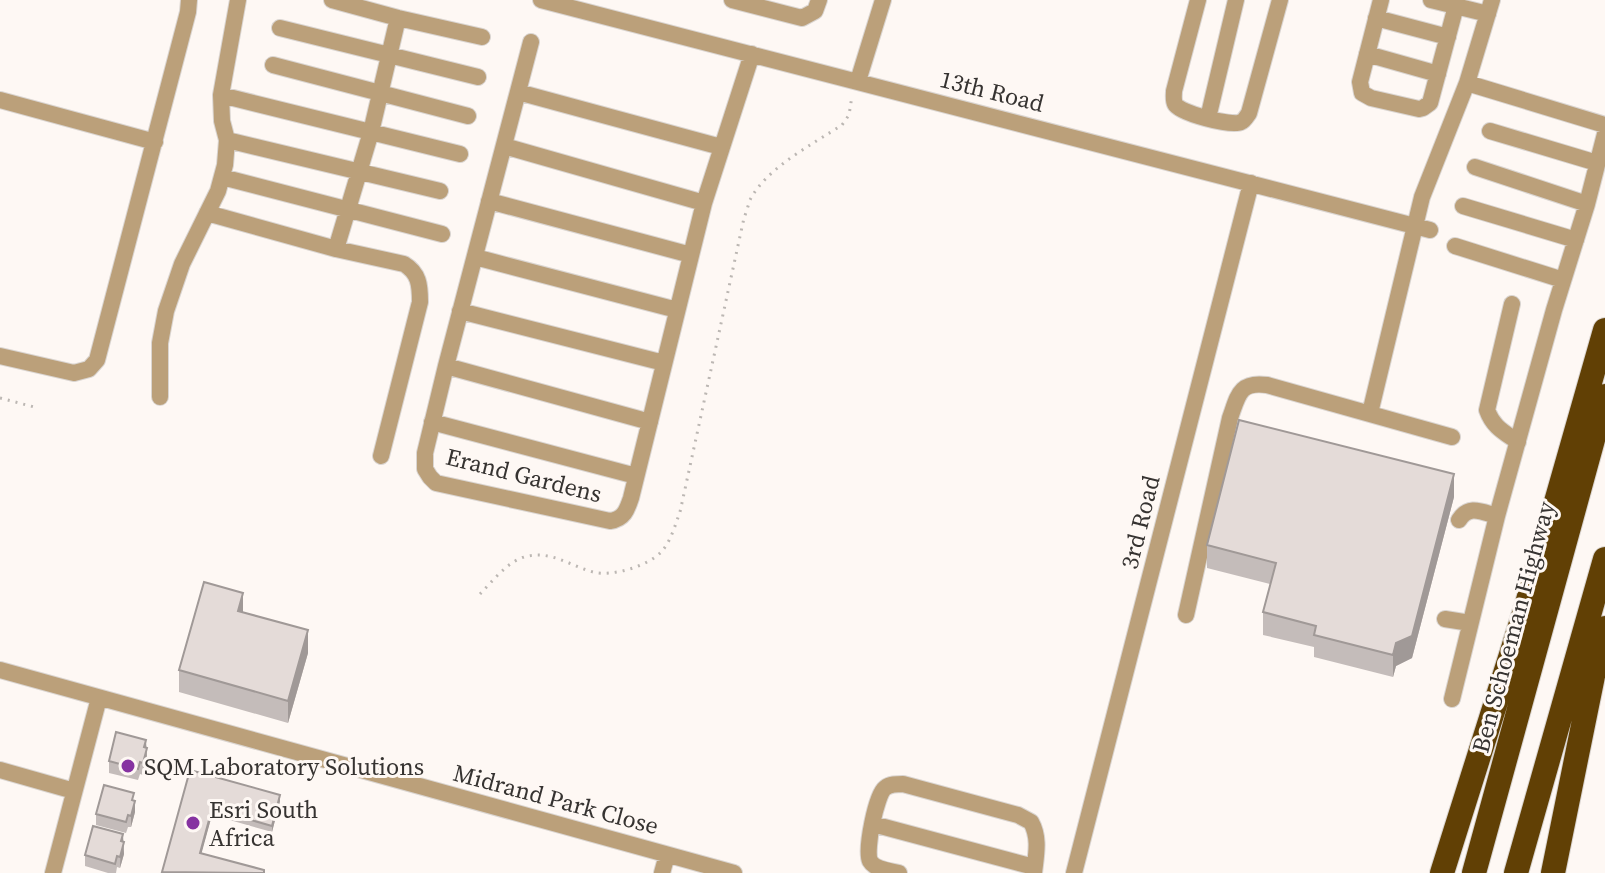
<svg xmlns="http://www.w3.org/2000/svg" width="1605" height="873" viewBox="0 0 1605 873" font-family="'Source Serif 4',serif">
  <style>
    .lines { fill: none; stroke-linecap: round; stroke-linejoin: round }
    .minor-casing { stroke: #dad5d1; stroke-width: 18 }
    .highway-casing { stroke: #dad5d1; stroke-width: 26 }
    .path { stroke: #bcb7b3; stroke-width: 3; stroke-dasharray: 2 6; stroke-linecap: butt }
    .minor { stroke: #bba07a; stroke-width: 16 }
    .highway { stroke: #614005; stroke-width: 24 }
    .wall { fill: #c4bcba }
    .shaded-wall { fill: #a09997 }
    .building { fill: #e4dbd8; stroke: #a09997; stroke-width: 2 }
    .poi-dot { fill: #8633a1; stroke: #fef8f4; stroke-width: 3 }
    .labels { text-anchor: middle; dominant-baseline: central; stroke-width: 6; stroke-linejoin: round; paint-order: stroke }
    .street-label { font-size: 24px; fill: #363331; stroke: #fef8f4 }
    .poi-label { font-size: 24px; fill: #363331; stroke: #fef8f4; text-anchor: start }
  </style>
  <rect width="100%" height="100%" fill="#fef8f4"/>
  <g class="lines">
    <g class="minor-casing">
      <path id="minor" d="M332,0L398,18L482,37
        M541,0L1430,230
        M732,0L802,18L815,11L819,0
        M1198,0L1174,91C1174,94 1173,100 1175,104C1179,113 1232,127 1241,122C1244,121 1247,116 1249,113L1280,0
        M1381,0L1360,82L1362,93L1371,98L1419,109L1423,108L1430,103L1456,6
        M1431,0L1488,14
        M1376,18L1448,37
        M280,28L478,77
        M531,42L446,366L425,453V469L430,477L436,483L610,521C624,519 627,510 631,498L704,203L752,54
        M1367,54L1438,74
        M273,65L468,116
        M858,81L883,0
        M1467,83L1605,125
        M518,92L721,147
        M221,95L460,154
        M0,100L155,142
        M1208,118L1236,0
        M1490,131L1597,163
        M227,140L440,191
        M504,146L704,203
        M1475,167L1587,204
        M222,177L442,234
        M489,201L691,255
        M1463,206L1576,240
        M207,213L336,249L404,264C419,273 420,285 420,302L381,456
        M1455,246L1563,280
        M336,249L371,132L398,18
        M475,257L677,310
        M1512,304L1487,410C1493,427 1504,432 1518,442
        M460,311L664,363
        M0,356L74,373L89,369L97,360L188,12L189,0
        M446,366L650,422
        M160,397V343L166,311L182,264L218,191L225,165L227,140L222,121L221,95L238,0
        M1370,413L1422,197L1467,83L1492,0
        M432,422L636,476
        M1459,520C1469,504 1482,512 1497,516
        M1186,615L1230,418C1238,396 1239,381 1267,385L1452,437
        M1445,619L1470,623
        M0,670L734,873
        M1452,699L1497,516L1554,310L1587,204L1605,134
        M0,770L74,791
        M873,824L1034,867
        M53,873L99,698
        M662,873L667,855
        M899,873C891,871 875,870 870,861C865,850 876,795 885,788C890,784 897,784 903,784L1018,815L1031,822C1040,838 1036,855 1034,873
        M1074,873L1251,183"/>
    </g>
    <g class="highway-casing">
      <path id="highway" d="M1442,873L1526,607L1605,330
        M1474,873L1605,396
        M1516,873L1605,559
        M1553,873L1593,676L1605,628"/>
    </g>
    <path class="path" d="M0,398L38,408
      M480,594C494,580 508,560 528,556C552,551 571,566 593,572C612,577 649,566 662,551C671,541 675,525 680,512L744,218C746,213 748,206 750,200C766,168 813,144 842,125L849,115L852,96"/>
    <use href="#minor" class="minor"/>
    <use href="#highway" class="highway"/>
  </g>
  <path class="wall" d="M1454,497L1412,658L1396,666L1393,677L1314,657V647L1263,635V612L1270,584L1207,568V545Z
    M243,612L308,653L288,723L179,692V670Z
    M146,748L147,759L143,775L140,774L138,780L109,773V761Z
    M190,770L280,801L272,832L212,815L201,853L264,873H162Z
    M134,800L135,812L131,827H128L126,833L96,825V814Z
    M123,842L124,854L120,868L117,867L116,873H108L85,866V855Z"/>
  <path class="shaded-wall" d="M1454,474V497L1412,658L1396,666L1393,677V655L1396,643Z
    M243,593V615L238,611Z
    M308,630V653L288,723V701Z
    M146,740L147,759L143,775L144,747Z
    M280,795V801L272,832V826Z
    M135,801V812L131,827V816Z
    M212,809V815L200,859V853Z
    M123,834L124,854L120,868L121,841Z"/>
  <path class="building" d="M1239,420L1454,474L1412,636L1396,643L1393,655L1314,635L1316,626L1263,612L1276,563L1207,545Z
    M204,582L243,593L238,611L308,630L288,701L179,670Z
    M116,732L146,740L144,747L147,748L143,763L140,762L138,769L109,761Z
    M190,770L280,795L272,826L212,809L200,853L264,870V873L162,872Z
    M104,785L134,793L132,800L135,801L131,816L128,815L126,822L96,814Z
    M93,826L123,834L121,841L124,842L120,857L117,856L115,864L85,855Z"/>
  <g class="poi-dot">
    <circle cx="128" cy="766" r="8"/>
    <circle cx="193" cy="823" r="8"/>
  </g>
  <g class="labels">
    <g class="street-label">
      <text transform="translate(992 91) rotate(14)">13th Road</text>
      <text transform="translate(524 475) rotate(14)">Erand Gardens</text>
      <text transform="translate(1140 522) rotate(-76)">3rd Road</text>
      <text transform="translate(1513 627) rotate(-75)">Ben Schoeman Highway</text>
      <text transform="translate(556 799) rotate(15)">Midrand Park Close</text>
    </g>
    <g class="poi-label">
      <text x="144" y="766">SQM Laboratory Solutions</text>
      <text x="209" y="809">Esri South<tspan x="209" dy="28">Africa</tspan></text>
    </g>
  </g>
</svg>
